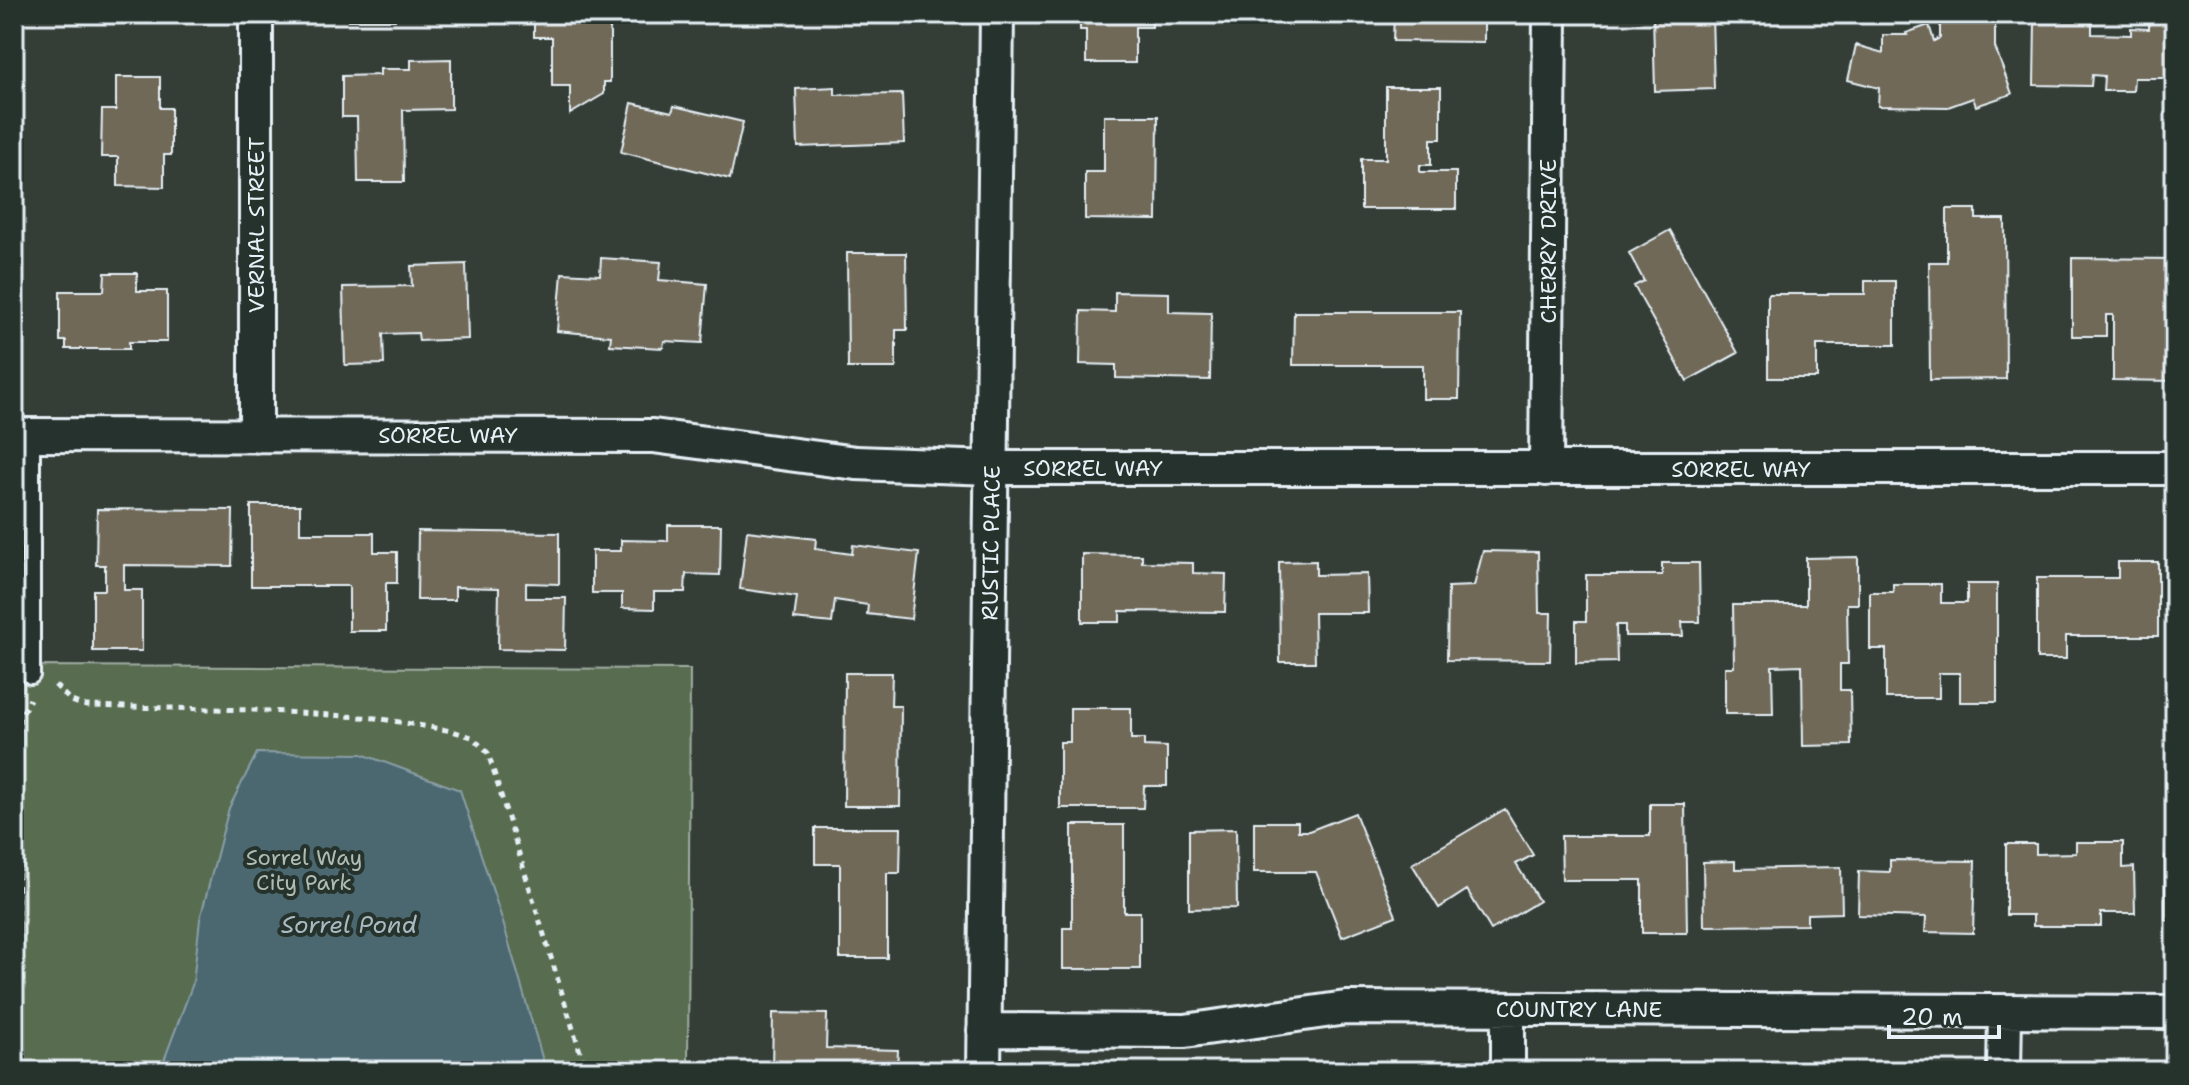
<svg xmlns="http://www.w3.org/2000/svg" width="2189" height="1085" viewBox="0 0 2189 1085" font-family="'Shantell Sans',sans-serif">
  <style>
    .green { fill: #596c4f; stroke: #a0aea4; stroke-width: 2 }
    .water { fill: #4b6871; stroke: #8a9fa7; stroke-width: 2 }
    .building { fill: #706958; stroke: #e8f1f8; stroke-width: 2 }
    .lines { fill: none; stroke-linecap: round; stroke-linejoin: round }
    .service-casing { stroke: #e8f1f8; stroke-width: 22 }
    .minor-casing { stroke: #e8f1f8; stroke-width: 38 }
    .path { stroke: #e8f1f8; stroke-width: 5; stroke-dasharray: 6 6; stroke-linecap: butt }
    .service { stroke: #26332d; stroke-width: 16 }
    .minor { stroke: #26332d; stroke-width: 32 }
    .labels { text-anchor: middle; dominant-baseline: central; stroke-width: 8; stroke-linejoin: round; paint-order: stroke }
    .street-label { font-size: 22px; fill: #e8f1f8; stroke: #26332d }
    .park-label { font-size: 22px; fill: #afbcb4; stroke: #26332d }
    .water-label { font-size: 24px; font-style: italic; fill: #a9bac2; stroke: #26332d }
  </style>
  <rect width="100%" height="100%" fill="#353e36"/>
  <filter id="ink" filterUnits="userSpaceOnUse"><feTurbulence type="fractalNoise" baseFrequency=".0125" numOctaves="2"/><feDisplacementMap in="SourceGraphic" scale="16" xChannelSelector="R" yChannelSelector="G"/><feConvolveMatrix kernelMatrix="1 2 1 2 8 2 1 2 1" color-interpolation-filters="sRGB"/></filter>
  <g filter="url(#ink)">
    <path class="green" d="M23,666L690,669L688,1071H21Z"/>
    <path class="water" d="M257,753L362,754L460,790L502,919L546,1071H160L193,983L200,919L229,808Z"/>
    <path class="building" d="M118,14H176V16H118Z
      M349,14H395V20H349Z
      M534,14H610V82H604V94L570,114V86H552V37H534Z
      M1080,14H1152V27H1135V63H1086V30H1080Z
      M1394,14H1484V42L1393,41Z
      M1653,14H1712L1714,89L1655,91Z
      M1940,14H1995V47L2012,94L1976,106L1973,98L1948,107L1878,106L1879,88L1848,80L1856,45L1883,53V35H1907L1906,33L1929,25L1934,41L1940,38Z
      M2149,14H2171L2170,78H2134L2133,91H2103L2104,76L2092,75L2091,86L2034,85L2035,20L2092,21V34L2131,35V28L2149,29Z
      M451,59V109L403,110L404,182H358L357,117H342V76L380,75V69H411V60Z
      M116,77H160V108H171V155H164V187L118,186V157H101L102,110H116Z
      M835,87V95L902,94L904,143L798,147L796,89Z
      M1386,87H1441V139H1431V165H1420V172H1456V209H1361V159H1386Z
      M632,103L672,112L674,106L743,122L730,179L621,152Z
      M1104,116H1158L1157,220L1085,219V172H1104Z
      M1947,209H1976V219H2005L2006,379L1930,380L1929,262H1947Z
      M1670,230L1738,353L1687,381L1634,286L1644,281L1629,253Z
      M847,253H906L907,330H896V368H848Z
      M601,258L661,262L659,280L707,284L702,343L664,341L663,348L610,345L611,336L557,331L562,273L600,275Z
      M2072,258L2175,259V381L2113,380V315H2106V336H2072Z
      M466,264L468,339L419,341L418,333L383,334L384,364L345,365L343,287L412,286L411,266Z
      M105,273H137V291H167V342H129V349H66V341H60V291H104Z
      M1865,281H1895V345H1817V378H1768V294H1865Z
      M1115,292L1169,293V312L1211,313L1210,380L1116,378V365L1080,364L1081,311L1115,312Z
      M1294,312H1460L1459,399H1423V365H1293Z
      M251,505H300V533H374V552H397V583H386V631H349V586H251Z
      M97,509L233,510L232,566L124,565V590H142V651H93V590H105V565H96Z
      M668,525H721L720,575L686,574L685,592H654V609L622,608V593H592V551H621V540L668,541Z
      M418,531L559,533V584L526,583V598H566L565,650L498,649L499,588L455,587V600H417Z
      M747,531L816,539L815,549L852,554L853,545L919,553L911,619L867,614L868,605L835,600L832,623L794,619L797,597L740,589Z
      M1483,551L1538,552L1539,613H1551L1550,661L1447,660L1448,587L1474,586Z
      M1082,554L1142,555V562L1193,563V573L1226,574L1225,612L1120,611V622H1082Z
      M1858,557V604H1847L1848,664H1840V690H1850L1851,745L1803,746L1802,665L1772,666L1773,714H1725V667H1734L1733,605H1806V558Z
      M1316,561V575L1367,574L1368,613H1314L1315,662H1280L1279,562Z
      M2118,562H2158V636H2066V659H2037V578H2118Z
      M1662,563H1699L1700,622H1682L1683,636H1625V625H1616L1617,662L1576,663V621H1586V575H1662Z
      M1893,584H1941V603H1967V584H1997V702H1960V673H1939V698H1886V649H1870V592H1893Z
      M845,673H892L891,706H901L900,806H844Z
      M1070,708H1131V739H1144V746L1167,747V786H1144L1143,808H1060V742H1070Z
      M1650,804H1685L1687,933H1642V880H1562L1561,836H1650Z
      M1505,809L1533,855L1516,864L1539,901L1491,930L1467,890L1439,908L1412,864Z
      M1355,813L1396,916L1342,937L1316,872H1254V822H1298V831H1309Z
      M1072,825H1124V912H1140V969H1063V928H1072Z
      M815,828H901L900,873H887V958H840V864H815Z
      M1236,829L1237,908L1189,909V830Z
      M2076,842H2123V868L2134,867L2135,913H2101V926H2033V915H2006V844H2036V854L2076,853Z
      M2165,856H2175V920H2165Z
      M1890,860L1975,861L1973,933L1925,932L1926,917L1858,915L1859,871L1890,872Z
      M1735,861V869L1841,867L1842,913L1807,914V925L1704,926L1703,862Z
      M773,1013L827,1014L826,1048L898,1050L897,1071H772Z"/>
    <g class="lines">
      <g class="service-casing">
        <path id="service" d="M31,435V675"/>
      </g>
      <g class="minor-casing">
        <path id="minor" d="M14,435L653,436L856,463L992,468H2175
          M256,436V14
          M1546,469L1550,14
          M984,1030L1185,1031L1346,1008L2175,1012
          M984,1071L997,14
          M1508,1071V1009
          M2004,1071L2005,1012"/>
      </g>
      <path class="path" d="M55,685L71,701L86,706L253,710L376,718L452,731L472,737L488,753L586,1071
        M16,1071L19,719L30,699"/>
      <use href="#service" class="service"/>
      <use href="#minor" class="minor"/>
    </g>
  </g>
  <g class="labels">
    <g class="street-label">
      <text transform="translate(256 225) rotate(-90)">VERNAL STREET</text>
      <text transform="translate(1548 241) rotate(-90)">CHERRY DRIVE</text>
      <text x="448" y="435">SORREL WAY</text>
      <text x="1093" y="468">SORREL WAY</text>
      <text x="1741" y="469">SORREL WAY</text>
      <text transform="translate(991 543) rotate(-89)">RUSTIC PLACE</text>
      <text x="1579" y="1009">COUNTRY LANE</text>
    </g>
    <g class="park-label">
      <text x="304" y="857">Sorrel Way<tspan x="304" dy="25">City Park</tspan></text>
    </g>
    <g class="water-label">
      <text x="349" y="925">Sorrel Pond</text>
    </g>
  </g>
  <rect width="2189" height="1085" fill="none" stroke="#26332d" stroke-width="48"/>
  <rect x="24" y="24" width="2141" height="1037" fill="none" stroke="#e8f1f8" stroke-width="3" filter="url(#ink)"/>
  <path d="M1889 1025v12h110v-12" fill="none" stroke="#e8f1f8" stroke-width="4"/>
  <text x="1901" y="1025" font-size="24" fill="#e8f1f8" stroke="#26332d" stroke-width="6" paint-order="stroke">20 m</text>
</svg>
